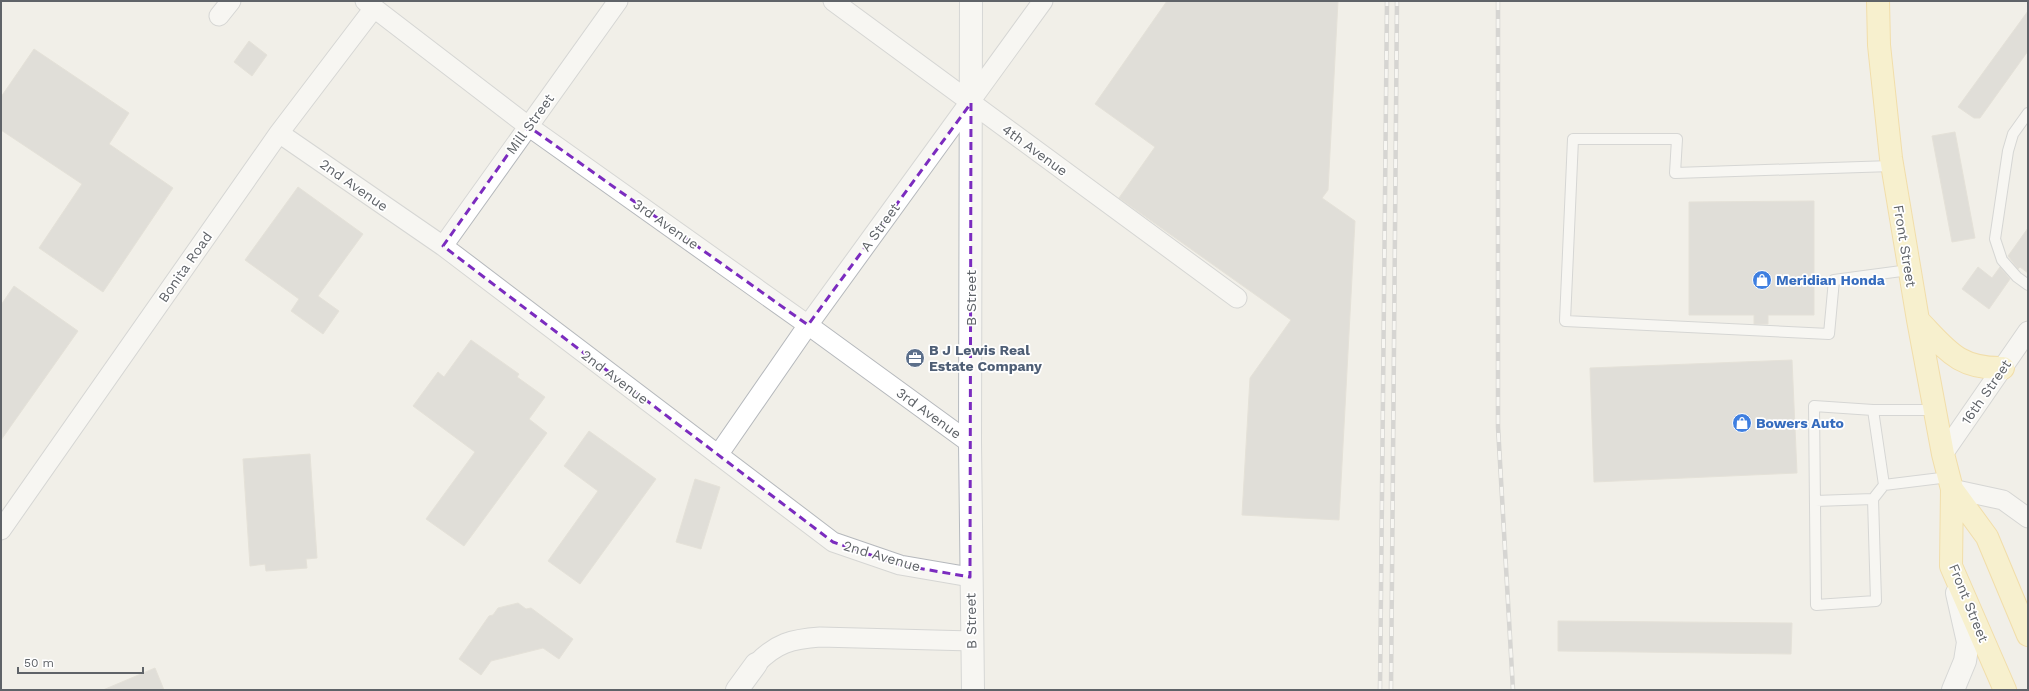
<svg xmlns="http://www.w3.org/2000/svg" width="2029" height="691" viewBox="0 0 2029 691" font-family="'Work Sans',sans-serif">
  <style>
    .building { fill: #cccac5; stroke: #d6d1c6 }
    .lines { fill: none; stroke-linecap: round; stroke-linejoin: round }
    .lane-casing { stroke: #b5b8bc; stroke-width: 12 }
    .street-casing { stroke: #b5b8bc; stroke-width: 21 }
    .secondary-casing { stroke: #b6babf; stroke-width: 24 }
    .primary-casing { stroke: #f2c960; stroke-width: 24 }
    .lane { stroke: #fff; stroke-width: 10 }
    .street { stroke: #fff; stroke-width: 19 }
    .secondary { stroke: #fff; stroke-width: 22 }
    .primary { stroke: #fff2af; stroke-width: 22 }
    .rail-casing { stroke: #b6b7b8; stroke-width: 4.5 }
    .rail { stroke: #fff; stroke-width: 3; stroke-dasharray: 9; stroke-linecap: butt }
    .marked { fill: none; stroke: #7b2cbf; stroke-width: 3; stroke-dasharray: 8 5; stroke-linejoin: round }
    .labels { text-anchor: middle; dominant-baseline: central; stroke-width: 3.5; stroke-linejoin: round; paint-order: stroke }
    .street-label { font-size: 14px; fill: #5f6368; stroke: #fff }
    .shop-label { font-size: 14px; font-weight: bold; fill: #366cbe; stroke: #fff; text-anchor: start }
    .service-label { font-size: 14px; font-weight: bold; fill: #4e5e75; stroke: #fff; text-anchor: start }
  </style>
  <rect width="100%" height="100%" fill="#f1efe8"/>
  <path class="building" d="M1167,1H1338L1328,190L1322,198L1355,221L1339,520L1242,515L1250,378L1291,320L1119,198L1155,147L1095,104Z
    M2028,11V51L1980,118H1974L1958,107Z
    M249,41L267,55L252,76L234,62Z
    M34,49L129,113L109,144L173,188L103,292L39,248L82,184L1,130V97Z
    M1955,132L1975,238L1952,242L1932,136Z
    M298,187L363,234L318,296L339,311L323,334L291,311L299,299L245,260Z
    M1814,201V315H1768V324H1754V315H1689V202Z
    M2028,228V273L2020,267L2018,269L2008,256Z
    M1978,267L1992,278L2000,267L2010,279L1989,309L1962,289Z
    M14,286L78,331L1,440V305Z
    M471,340L519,374L517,377L545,397L529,419L547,433L464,546L426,519L475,452L413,406L438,372L444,377Z
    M1792,360L1797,473L1594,482L1590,368Z
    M589,431L656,479L580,584L548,561L598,491L564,466Z
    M310,454L317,558L306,559L307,568L266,571L265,564L250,566L243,459Z
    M695,479L720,487L701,549L676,542Z
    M518,603L526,609L531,608L573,639L559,659L543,648L491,661L481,675L459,659L489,616L493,615L498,608Z
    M1558,621L1792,623L1791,654L1558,651Z
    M155,668L164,690H103Z"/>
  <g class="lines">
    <g class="lane-casing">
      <path id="lane" d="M2028,113L2013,134L2008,151L1995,239L2002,260L2017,277L2028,285
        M1892,166L1675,173L1677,139H1573L1565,321L1829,334L1834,280L1909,270
        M1873,410L1814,406L1816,605L1876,601L1873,499L1884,485
        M1935,410H1873L1884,485L1949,477
        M1815,501L1873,499"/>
    </g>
    <g class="street-casing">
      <path id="street" d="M365,1L528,126L808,325L970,443
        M833,1L1237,298
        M219,16L231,1
        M279,133L443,246L833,542L900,565L970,577
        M443,246L618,1
        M1943,454L2028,331
        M718,455L808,325L1043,1
        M1952,489L2003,500L2028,518
        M1,530L279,133L374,8
        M756,664C776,643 792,639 820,637L972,641"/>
    </g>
    <g class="secondary-casing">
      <path id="secondary" d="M971,1L970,443L973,690
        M737,690L756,664
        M1953,690L1965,661L1968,642L1957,593"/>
    </g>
    <g class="primary-casing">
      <path id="primary" d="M1878,1L1879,45L1891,158L1918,320L1943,454L1952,489L1951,566L2005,690
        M1918,320C1947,350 1958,369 2003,368
        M1952,489L1987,537L2028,635"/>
    </g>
    <use href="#lane" class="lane"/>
    <use href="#street" class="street"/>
    <use href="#secondary" class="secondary"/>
    <use href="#primary" class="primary"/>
    <g class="rail-casing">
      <path id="rail" d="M1498,1V427L1513,690
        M1380,690L1387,1
        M1391,690L1397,1"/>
    </g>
    <use href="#rail" class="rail"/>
  </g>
  <path d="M0 0H2029V691H0ZM971,103L970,577L900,565L833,542L443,246L528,126L808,325Z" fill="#f1efe8" fill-opacity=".55" fill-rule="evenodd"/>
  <path class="marked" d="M971,103L970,577L900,565L833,542L443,246L528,126L808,325Z"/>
  <defs>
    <g id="shop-disc" transform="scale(1)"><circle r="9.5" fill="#3f7fe0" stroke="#fff"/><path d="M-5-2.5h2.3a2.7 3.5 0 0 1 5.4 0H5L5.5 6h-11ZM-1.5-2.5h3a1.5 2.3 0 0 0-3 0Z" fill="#fff"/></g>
    <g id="office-disc" transform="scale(1)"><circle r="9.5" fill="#5c6f8a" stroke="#fff"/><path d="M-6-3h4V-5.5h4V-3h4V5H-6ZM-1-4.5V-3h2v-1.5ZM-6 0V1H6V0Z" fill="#fff"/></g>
  </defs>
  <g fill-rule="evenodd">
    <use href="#shop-disc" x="1762" y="280"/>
    <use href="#office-disc" x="915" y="358"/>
    <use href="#shop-disc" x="1742" y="423"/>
  </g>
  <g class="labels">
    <g class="street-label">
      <text transform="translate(530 124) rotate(-54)">Mill Street</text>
      <text transform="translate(1035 150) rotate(36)">4th Avenue</text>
      <text transform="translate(354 185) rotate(35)">2nd Avenue</text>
      <text transform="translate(666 224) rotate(35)">3rd Avenue</text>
      <text transform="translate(880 227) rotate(-54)">A Street</text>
      <text transform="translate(1905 246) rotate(81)">Front Street</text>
      <text transform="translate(185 267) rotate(-55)">Bonita Road</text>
      <text transform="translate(971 298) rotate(-90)">B Street</text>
      <text transform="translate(615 377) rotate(37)">2nd Avenue</text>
      <text transform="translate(1986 392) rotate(-55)">16th Street</text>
      <text transform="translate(929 413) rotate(36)">3rd Avenue</text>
      <text transform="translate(882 556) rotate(16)">2nd Avenue</text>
      <text transform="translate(1969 603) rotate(68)">Front Street</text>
      <text transform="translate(971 621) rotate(-91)">B Street</text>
    </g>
    <g class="shop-label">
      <text x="1776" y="280">Meridian Honda</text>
      <text x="1756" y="423">Bowers Auto</text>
    </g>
    <g class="service-label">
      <text x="929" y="350">B J Lewis Real<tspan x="929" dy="16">Estate Company</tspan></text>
    </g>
  </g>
  <rect width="2029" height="691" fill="none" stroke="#5f6368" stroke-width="4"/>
  <path d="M18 667v6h125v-6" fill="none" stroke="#5f6368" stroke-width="2"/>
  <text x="24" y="667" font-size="12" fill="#5f6368" stroke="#ffffff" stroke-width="3" paint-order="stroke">50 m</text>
</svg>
